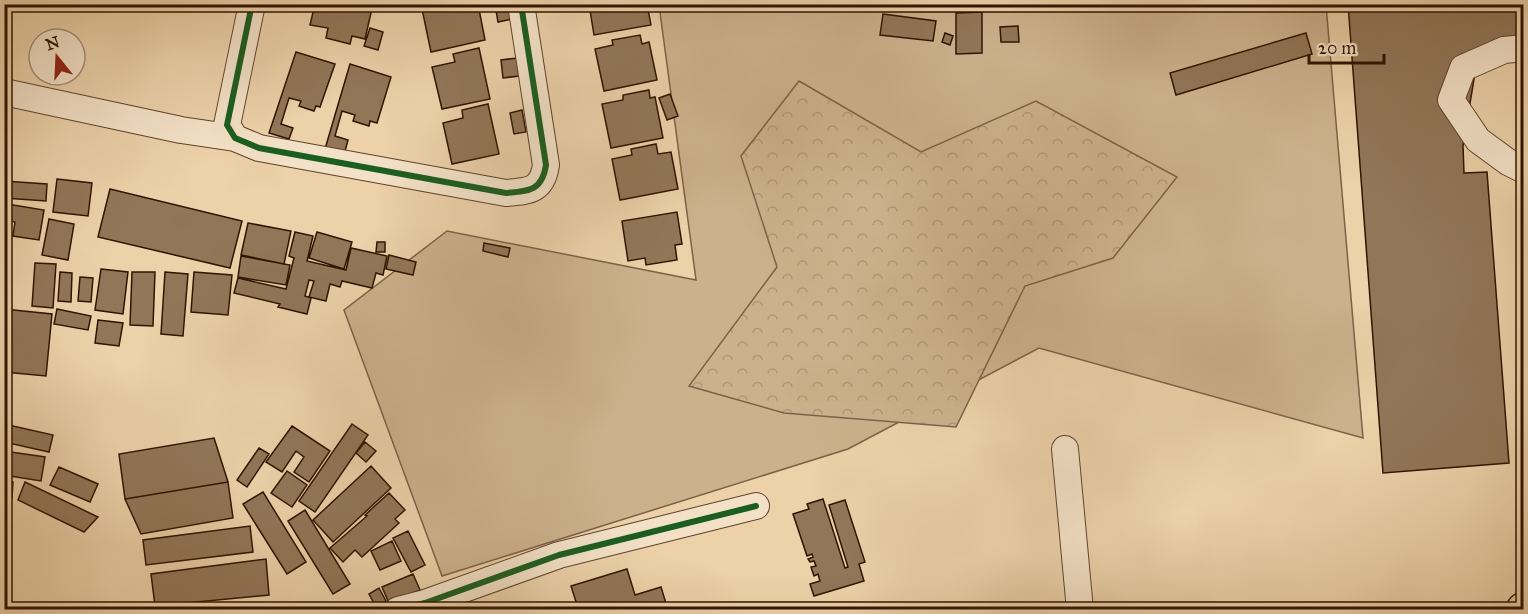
<svg xmlns="http://www.w3.org/2000/svg" width="1528" height="614" viewBox="0 0 1528 614" font-family="'IM FELL Great Primer',serif">
  <style>
    .green { fill: #ccb18c; stroke: #7e6246; stroke-width: 1.5 }
    .forest { fill: url(#forest-crowns); stroke: #7e6246; stroke-width: 1.5 }
    .building { fill: #927658; stroke: #311400; stroke-width: 1.5 }
    .lines { fill: none; stroke-linecap: round; stroke-linejoin: round }
    .minor-casing { stroke: #60432a; stroke-width: 28 }
    .major-casing { stroke: #311400; stroke-width: 36 }
    .minor { stroke: #f3e1c7; stroke-width: 26 }
    .major { stroke: #ecd1a9; stroke-width: 33 }
    .cycleway-casing { stroke: #f3e1c7; stroke-width: 10 }
    .cycleway { stroke: #1b5e20; stroke-width: 6 }
  </style>
  <defs>
    <pattern id="forest-crowns" width="20" height="18" patternUnits="userSpaceOnUse" patternTransform="scale(1.5)"><rect width="20" height="18" fill="#ccb18c"/><path d="M2 6a3 3 0 1 1 6 0M12 15a3 3 0 1 1 6 0" fill="none" stroke="#b09777"/></pattern>
  </defs>
  <rect width="100%" height="100%" fill="#ecd1a9"/>
  <filter id="stains"><feTurbulence type="fractalNoise" baseFrequency=".00333" numOctaves="4"/><feColorMatrix values="0 0 0 0 .2 0 0 0 0 .09 0 0 0 0 .02 0 0 0 .5 -.17"/></filter>
  <radialGradient id="worn" r=".72"><stop offset=".6" stop-color="#630" stop-opacity="0"/><stop offset="1" stop-color="#630" stop-opacity=".3"/></radialGradient>
  <path class="green" d="M659,5H1326L1363,438L1039,348L848,449L442,576L344,310L447,231L696,280Z"/>
  <path class="forest" d="M799,81L921,152L1036,101L1177,177L1113,258L1025,286L956,427L784,413L689,386L777,267L741,156Z"/>
  <path class="building" d="M315,4H373L365,39L352,36L350,44L326,38L328,28L310,25Z
    M444,4H478L485,40L431,52L422,9Z
    M495,4H510L513,19L498,22Z
    M589,4H647L651,25L594,35Z
    M1348,4H1524V48L1477,61L1463,146L1464,173L1487,172L1509,463L1383,473Z
    M982,12V53L956,54V13Z
    M883,14L936,21L933,41L880,35Z
    M1018,26L1019,42H1001L1000,27Z
    M370,28L383,32L378,50L364,46Z
    M945,33L953,36L950,45L942,42Z
    M1306,33L1312,54L1176,95L1170,73Z
    M640,35L642,44L649,42L657,80L604,91L595,49L613,45L612,40Z
    M479,48L490,99L442,109L432,67L455,62L453,54Z
    M296,52L335,64L320,107L316,106L314,111L299,106L301,101L289,98L281,124L293,128L289,139L269,133Z
    M517,58L519,76L503,78L501,60Z
    M350,64L391,77L377,123L370,121L369,126L353,121L355,115L342,111L335,136L348,140L344,155L325,149Z
    M649,90L650,98L655,97L663,138L611,148L602,104L623,100V95Z
    M670,94L678,116L667,120L659,98Z
    M488,104L499,154L452,164L443,123L463,118L462,110Z
    M522,110L526,132L514,134L510,113Z
    M656,144L658,154L671,152L678,189L620,200L612,159L632,155L631,149Z
    M57,179L92,183L88,216L53,212Z
    M4,181L47,184L46,201L4,198Z
    M110,189L242,221L230,268L98,237Z
    M7,204L44,210L39,240L13,236L15,222L4,220Z
    M677,212L682,244L675,245L677,260L646,265L645,258L628,261L622,221Z
    M49,219L74,224L68,260L42,255Z
    M248,223L291,231L284,264L241,255Z
    M295,232L313,236L307,261L346,270L351,248L387,256L383,275L376,273L372,288L342,281L340,287L330,284L326,301L309,297L314,281L309,280L305,296L311,298L307,314L278,307L280,304L234,293L238,278L286,289L294,258L289,256Z
    M317,232L352,242L344,269L309,258Z
    M377,242H385V252H376Z
    M484,243L510,248L508,257L483,251Z
    M389,255L416,262L413,275L386,269Z
    M241,256L290,265L286,285L238,277Z
    M4,258H9L7,297H4Z
    M35,263L56,264L53,308L32,306Z
    M101,269L128,272L123,314L95,310Z
    M60,272L72,273L71,302L58,301Z
    M132,272H155L153,326L130,325Z
    M165,272L188,274L183,336L161,334Z
    M194,272L232,275L228,315L191,312Z
    M80,277L93,278L91,302L78,301Z
    M4,309L52,314L46,376L4,372Z
    M57,309L91,316L88,330L54,324Z
    M98,320L123,323L119,346L95,343Z
    M4,424L53,435L49,452L4,442Z
    M352,424L368,435L315,512L299,501Z
    M292,426L330,451L309,482L294,472L304,457L296,451L282,472L266,462Z
    M214,438L228,482L125,499L119,454Z
    M365,442L376,451L366,462L356,453Z
    M259,448L269,454L247,487L237,480Z
    M4,451L45,457L41,481L4,475Z
    M371,466L391,488L333,542L313,520Z
    M59,467L98,484L90,502L50,485Z
    M287,471L307,485L292,507L271,493Z
    M4,481L13,482L12,498L4,497Z
    M25,482L98,517L84,532L18,500Z
    M228,482L233,518L141,534L125,499Z
    M263,492L306,562L287,574L243,504Z
    M389,493L405,510L395,519L399,523L362,557L355,550L343,562L330,548L367,516L365,515Z
    M823,499L845,568L848,567L829,505L845,500L865,562L859,564L864,581L814,596L810,584L820,581L818,574L814,576L811,567L816,566L814,561L810,562L808,559L813,557L812,554L807,556L793,514L809,509L807,504Z
    M305,510L350,584L333,594L288,521Z
    M250,526L253,552L146,565L143,540Z
    M408,531L425,565L411,572L393,538Z
    M392,541L401,561L380,570L371,551Z
    M266,559L269,595L155,606L151,574Z
    M627,569L635,595L661,587L668,610H573L578,608L571,586Z
    M413,574L420,590L389,603L382,587Z
    M379,588L386,601L376,607L369,594Z"/>
  <g class="lines">
    <g class="minor-casing">
      <path id="minor" d="M252,4L227,125L235,138L259,148L506,193C529,191 542,191 546,165L521,4
        M1524,48L1504,50L1463,68L1451,100L1478,140L1508,162L1524,170
        M4,92L181,130L235,138
        M1065,449L1080,610
        M398,610L425,603L559,555L756,506"/>
    </g>
    <g class="major-casing">
      <path id="major" d="M1523,610L1524,609"/>
    </g>
    <use href="#minor" class="minor"/>
    <use href="#major" class="major"/>
    <g class="cycleway-casing">
      <path id="cycleway" d="M252,4L227,125L235,138L259,148L506,193C529,191 542,191 546,165L521,4
        M398,610L425,603L559,555L756,506"/>
    </g>
    <use href="#cycleway" class="cycleway"/>
  </g>
  <rect width="1528" height="614" fill="none" stroke="#ecd1a9" stroke-width="24"/>
  <rect x="6" y="6" width="1516" height="602" fill="none" stroke="#311400" stroke-width="3"/>
  <rect x="12" y="12" width="1504" height="590" fill="none" stroke="#311400" stroke-width="1.5"/>
  <g transform="translate(57 57) rotate(342)"><circle r="28" fill="#f3e1c7" stroke="#a58f77" stroke-width="1.5"/>
  <path d="M0-4.5L10 22L0 15L-10 22Z" fill="#8f2418"/>
  <text y="-9" font-size="16" font-weight="bold" text-anchor="middle" fill="#311400">N</text>
  </g>
  <path d="M1309 54v9h75v-9" fill="none" stroke="#311400" stroke-width="3"/>
  <text x="1318" y="54" font-size="18" fill="#311400" stroke="#f3e1c7" stroke-width="4.5" paint-order="stroke">20 m</text>
  <rect width="100%" height="100%" filter="url(#stains)"/>
  <rect width="100%" height="100%" fill="url(#worn)"/>
</svg>
